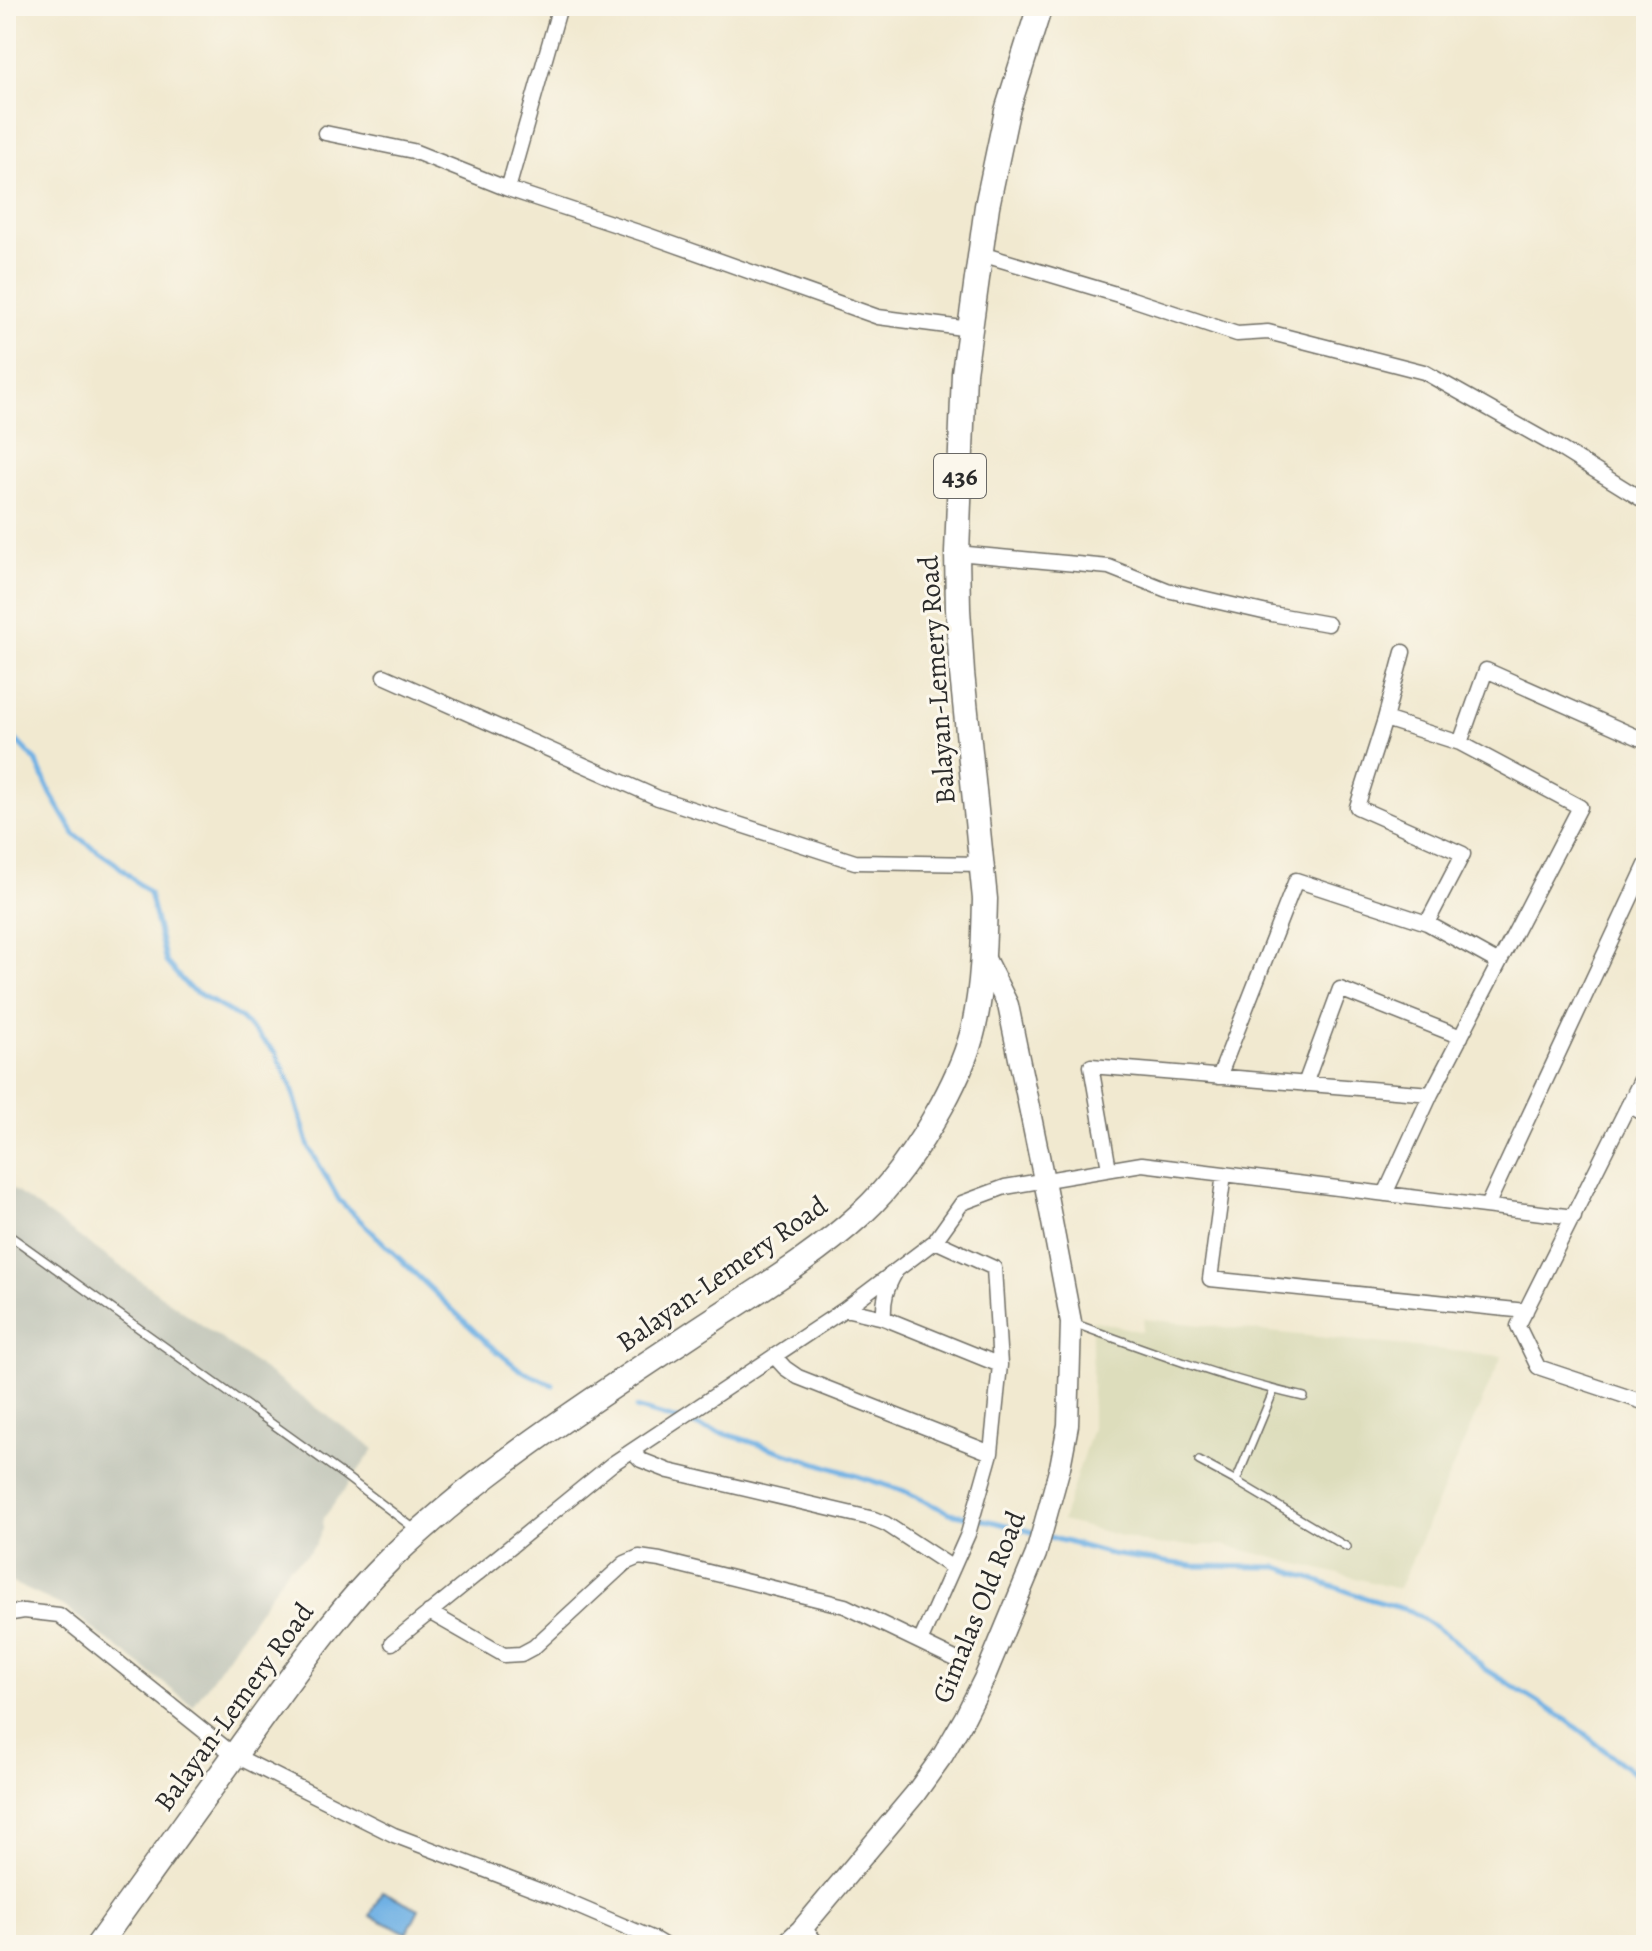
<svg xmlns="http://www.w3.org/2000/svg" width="1652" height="1951" viewBox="0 0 1652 1951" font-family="Alegreya,serif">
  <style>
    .built { fill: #ddddbc }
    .industrial { fill: #c2c6b9 }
    .water { fill: #70b1e4; stroke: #4e6e88; stroke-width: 2 }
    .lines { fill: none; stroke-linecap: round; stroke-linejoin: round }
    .stream { stroke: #70b1e4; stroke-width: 5 }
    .lane-casing { stroke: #706e65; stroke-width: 10 }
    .street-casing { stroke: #706e65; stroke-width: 17 }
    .secondary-casing { stroke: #706e65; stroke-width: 23 }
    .primary-casing { stroke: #706e65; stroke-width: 27 }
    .lane { stroke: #fff; stroke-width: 7 }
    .street { stroke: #fff; stroke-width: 14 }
    .secondary { stroke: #fff; stroke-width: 20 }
    .primary { stroke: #fff; stroke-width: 24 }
    .labels { text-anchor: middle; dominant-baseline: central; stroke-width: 6; stroke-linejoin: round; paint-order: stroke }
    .shield { fill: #fbf7ec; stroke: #696865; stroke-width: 2 }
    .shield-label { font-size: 26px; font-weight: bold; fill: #2b2b2b }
    .street-label { font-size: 28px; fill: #2b2b2b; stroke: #fbf7ec }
  </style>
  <rect width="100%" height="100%" fill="#fbf7ec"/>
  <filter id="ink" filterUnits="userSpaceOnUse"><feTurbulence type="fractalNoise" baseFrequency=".0125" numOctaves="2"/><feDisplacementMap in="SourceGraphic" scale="16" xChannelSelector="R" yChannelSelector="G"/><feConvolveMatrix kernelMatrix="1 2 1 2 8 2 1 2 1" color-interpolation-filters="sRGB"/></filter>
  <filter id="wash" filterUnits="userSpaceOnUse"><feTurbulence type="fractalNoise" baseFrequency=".006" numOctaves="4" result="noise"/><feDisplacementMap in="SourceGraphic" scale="32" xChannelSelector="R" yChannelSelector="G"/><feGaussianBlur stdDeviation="1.8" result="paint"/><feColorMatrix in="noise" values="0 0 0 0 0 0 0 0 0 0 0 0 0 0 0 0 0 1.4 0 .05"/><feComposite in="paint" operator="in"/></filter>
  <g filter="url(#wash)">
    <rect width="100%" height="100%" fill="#f1e9d0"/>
    <path class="built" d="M1144,1319L1502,1356L1399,1589L1223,1545H1157L1062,1521L1092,1428V1320L1142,1332Z"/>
    <path class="industrial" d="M6,1184L374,1449L323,1519V1529L316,1544L304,1557L289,1567L193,1706L65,1607L6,1580Z"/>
    <path class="water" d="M382,1891L419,1909L407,1933L370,1916Z"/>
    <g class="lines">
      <path class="stream" d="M6,736L15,739L36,761L51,794L75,835L115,863L149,893L166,962L189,988L240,1018L276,1053L291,1085L309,1147L339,1200L486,1342L519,1369L553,1385
        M636,1408L739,1438L904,1491L950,1513L994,1522L1036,1533
        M1046,1536L1110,1554L1193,1566L1278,1567L1369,1599L1411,1611L1453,1639L1485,1669L1568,1721L1646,1783"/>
    </g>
  </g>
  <g filter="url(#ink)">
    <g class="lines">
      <g class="lane-casing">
        <path id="lane" d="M6,1233L345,1476L416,1530
          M1073,1323C1149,1351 1224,1379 1304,1397
          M1199,1461L1236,1481L1347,1547
          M1236,1481L1274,1390"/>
      </g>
      <g class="street-casing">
        <path id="street" d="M325,133L413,151L508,189L650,236L878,317L970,329
          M508,189L560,6
          M981,254L1129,298L1237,334L1268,332L1424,372L1559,448L1646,502
          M957,553L1109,567L1167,590L1272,614L1328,624
          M1403,652L1385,719L1357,807L1463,854L1427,923
          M384,676L658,798L855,862L982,864
          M1460,743L1486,670L1646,741
          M1646,1070L1518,1326L1538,1367L1646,1403
          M1219,1077L1296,880L1427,923L1499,963
          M1305,1084L1340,989L1461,1037
          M1629,1105L1646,1115
          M1109,1169L1091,1066L1431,1094
          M1224,1174L1210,1279L1526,1311
          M1385,1194L1431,1094L1580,807L1460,743L1385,719
          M1487,1206L1646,865
          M845,1309L884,1318L1000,1365
          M884,1318C883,1300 886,1289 895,1273
          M774,1356L785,1368L798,1377L991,1453
          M632,1451L641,1460L669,1471L874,1519L886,1524L953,1568
          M429,1612L504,1655L521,1654L534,1647L625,1563L639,1557L660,1560L845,1606L955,1659
          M6,1614L24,1611L59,1615L234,1755L394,1835L556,1897L654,1939L664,1945
          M920,1642L968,1534L991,1453L1000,1365L994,1268L935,1241
          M392,1643L612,1464L845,1309L935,1241L962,1203L1005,1187L1142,1164L1574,1217"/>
      </g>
      <g class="secondary-casing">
        <path id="secondary" d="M801,1930L815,1945
          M785,1945L801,1930L915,1794L943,1755L965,1717L984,1679L1036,1554L1060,1467L1068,1425L1071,1322L1044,1180L1008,1005L982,953"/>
      </g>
      <g class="primary-casing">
        <path id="primary" d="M98,1945C152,1870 206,1794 260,1720C301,1664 341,1607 390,1559C481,1471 588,1403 693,1333C750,1295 811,1260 861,1214C895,1183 920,1145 942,1105C955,1081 968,1053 974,1026C983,985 984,940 985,899L962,673L958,609L957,553L964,373L987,206L1007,111L1040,6"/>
      </g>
      <use href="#lane" class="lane"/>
      <use href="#street" class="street"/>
      <use href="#secondary" class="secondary"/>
      <use href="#primary" class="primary"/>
    </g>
  </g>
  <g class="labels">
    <rect class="shield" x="934" y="454" width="52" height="44" rx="6"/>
    <g class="shield-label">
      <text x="960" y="476">436</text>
    </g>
    <g class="street-label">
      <text transform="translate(937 680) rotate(-94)">Balayan-Lemery Road</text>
      <text transform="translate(722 1274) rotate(-35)">Balayan-Lemery Road</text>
      <text transform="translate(979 1607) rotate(-68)">Gimalas Old Road</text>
      <text transform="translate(234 1707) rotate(-54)">Balayan-Lemery Road</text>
    </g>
  </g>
  <rect width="1652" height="1951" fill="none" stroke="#fbf7ec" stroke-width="32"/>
</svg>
